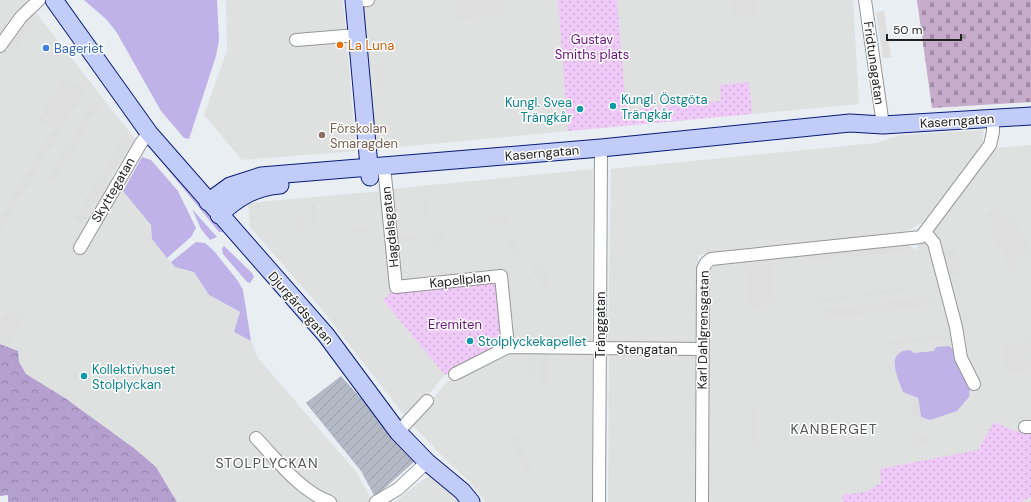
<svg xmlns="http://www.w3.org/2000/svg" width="1031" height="502" viewBox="0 0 1031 502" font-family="'DM Sans',sans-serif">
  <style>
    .residential { fill: #dfe0e0 }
    .construction { fill: url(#construction-furrows) }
    .grass { fill: #bfb2e9 }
    .forest { fill: url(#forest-crowns) }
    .cemetery { fill: url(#cemetery-stones) }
    .park { fill: url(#park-dots) }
    .parking { fill: #dedede }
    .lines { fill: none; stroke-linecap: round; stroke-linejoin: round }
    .street-casing { stroke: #969696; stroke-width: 14 }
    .secondary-casing { stroke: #091b78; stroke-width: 19 }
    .street { stroke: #fff; stroke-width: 12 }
    .secondary { stroke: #c1cdf8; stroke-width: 17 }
    .food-dot { fill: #e8710a; stroke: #fff; stroke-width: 1.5 }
    .shop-dot { fill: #3f7fe0; stroke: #fff; stroke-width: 1.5 }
    .culture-dot { fill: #0f9aa8; stroke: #fff; stroke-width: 1.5 }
    .education-dot { fill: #8d6e63; stroke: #fff; stroke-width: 1.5 }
    .labels { text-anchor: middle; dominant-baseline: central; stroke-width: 3; stroke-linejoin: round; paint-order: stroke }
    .park-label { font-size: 13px; fill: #6b107f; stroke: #fff }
    .food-label { font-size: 13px; fill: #c56008; stroke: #fff; text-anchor: start }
    .shop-label { font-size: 13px; fill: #366cbe; stroke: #fff; text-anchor: start }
    .street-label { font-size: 13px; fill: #222; stroke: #fff }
    .culture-label { font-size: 13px; fill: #0d838f; stroke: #fff; text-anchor: start }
    .education-label { font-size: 13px; fill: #785e54; stroke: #fff; text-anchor: start }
    .neighbourhood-label { font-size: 14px; letter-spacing: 1px; fill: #555; stroke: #fff }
  </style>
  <defs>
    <pattern id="construction-furrows" width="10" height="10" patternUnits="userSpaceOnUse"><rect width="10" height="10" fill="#b4b9c6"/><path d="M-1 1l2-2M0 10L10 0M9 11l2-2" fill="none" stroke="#9a9faa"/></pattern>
    <pattern id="forest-crowns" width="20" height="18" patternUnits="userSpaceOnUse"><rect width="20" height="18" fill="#b4a0cf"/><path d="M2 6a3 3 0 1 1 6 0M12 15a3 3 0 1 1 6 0" fill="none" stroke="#9282a8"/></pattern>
    <pattern id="cemetery-stones" width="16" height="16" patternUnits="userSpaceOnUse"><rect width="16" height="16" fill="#c6abca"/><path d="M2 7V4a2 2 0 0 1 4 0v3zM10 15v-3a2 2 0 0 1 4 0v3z" fill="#a08ba4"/></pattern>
    <pattern id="park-dots" width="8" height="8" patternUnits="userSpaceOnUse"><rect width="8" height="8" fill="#efc9f8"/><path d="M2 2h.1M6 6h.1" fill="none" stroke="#cdacd4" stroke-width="1.8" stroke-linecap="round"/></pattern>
  </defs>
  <rect width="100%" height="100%" fill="#e9eef2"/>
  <path class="residential" d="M0,0H26L135,139L112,177L151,225L152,239L175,267L194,272L209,295L240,313L234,332L251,341L258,358L357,473L373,502H177L156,467L135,449L65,398L26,374L19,362L18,351L0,344Z
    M226,0H343L356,151L242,160L204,115L227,51Z
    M362,0H853L859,104L377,149Z
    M983,130V142L922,223L902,233L698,255V341L693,345H608L611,169L876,143L901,135Z
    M1031,145V502H706L707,274L717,263L798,254L915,250L992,148Z
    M593,169L592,340L589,343H512L505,271L404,281L399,278L391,189Z
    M383,191L393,291L384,300L445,375L407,419L319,306L250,227L248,203Z
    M511,350L592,351V502H485L468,480L454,468L411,424L447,382Z
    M609,351L696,353V502H608Z
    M432,476L459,502H395L425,478Z"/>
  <path class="construction" d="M341,376L416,460L375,497L361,471L306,403Z"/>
  <path class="grass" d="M84,0H217L219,40L216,56L189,139L184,138L161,111L117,33L107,20Z
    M155,154L223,232H219Z
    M142,157L151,160L178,191L196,228L191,237L167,258L152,239L151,225L123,191Z
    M192,209L217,237L210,240L201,229Z
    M196,242L205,243L214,251L238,281L243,290L251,341L234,332L240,312L209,295L194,272L175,267L171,262Z
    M224,246L252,273L254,277L250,283L247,282L223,254L222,249Z
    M949,346L955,351L970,386L969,397L957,411L930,420L921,417L918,398L903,392C898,378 884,351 910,350L914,353L934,351L936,347Z"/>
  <path class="forest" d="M0,344L18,351L19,362L26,374L65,398L135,449L156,467L177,502H8V495L0,496Z"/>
  <path class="cemetery" d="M917,0H1031V102L932,108Z"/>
  <path class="park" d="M558,0H617L626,110L721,101L720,85L749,82L752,114L568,131Z
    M497,281L503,345L456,368L445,375L383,300L393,291Z
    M994,422L1014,431H1031V497L1020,502H843L842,495L866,492L881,483L880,469L978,450Z"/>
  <path class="parking" d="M473,0H503L504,15L456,20L454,2Z
    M731,0H755L757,16L733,19Z
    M884,11L891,57L883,58L876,12Z
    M29,19L35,23L15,50L9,45Z
    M375,66H383L385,88H377Z
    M62,79L86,88L0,232V216L52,129L38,120Z
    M93,102L100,106L53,185L46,181Z
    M125,135L132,139L81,223L74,219Z
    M428,198L430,217L424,218L422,199Z
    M315,202L317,227H311L310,203Z
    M993,207L1017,225L1031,252L1015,258L1017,272H1008L1005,254L989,234L1001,224L988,215Z
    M508,213L509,224L487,226L486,216Z
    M296,217H304L305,231L298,232Z
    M367,227V233L349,235L348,229Z
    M445,233V243L434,244L433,234Z
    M417,235L418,241L398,243L397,237Z
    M513,237L519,253L513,255L507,240Z
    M906,243L915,250L806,261L798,254Z
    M956,249L962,274L948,277L941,253Z
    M771,263L775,305L749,308L745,266Z
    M533,266H542V273H549L550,288L542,289L541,274H533Z
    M905,288V291L817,303L816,300Z
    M934,295L938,304L828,319L822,310Z
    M7,308L24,318L9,344L0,339V320Z
    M944,335L947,338L887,346V342Z
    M1030,339L1031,370L1006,374L1002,345L1020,343Z
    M541,353H549V384H541Z
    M529,355H536V374H528Z
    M909,396L918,398L921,417L913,416Z
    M751,409H758V446H751Z
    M929,433L931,442L915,446L912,436Z
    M516,435L519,437L532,472L527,475L523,470L513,442L510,439Z"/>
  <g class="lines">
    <g class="street-casing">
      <path id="street" d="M865,0L883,125
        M354,1L368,0
        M296,40L357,35
        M0,46L21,17L39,0
        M384,166L396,287L501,276L508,347
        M925,232L934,243L956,327L961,358L974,384
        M80,248L141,143L149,133
        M455,374L508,347L702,349
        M1025,427H1031
        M398,432L427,401
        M256,438C278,461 300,491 330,502
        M376,502L398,489L427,462
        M599,502L601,148
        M702,502L703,269L706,263L711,259L921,237L990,145L993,132V118"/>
    </g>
    <g class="secondary-casing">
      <path id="secondary" d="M54,0L149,133L326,335L398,432L427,462L462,491L471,502
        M354,0L370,177
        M208,202L230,186L261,176L601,148L850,123L883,125L1031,116
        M219,215C237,198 254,187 280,185"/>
    </g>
    <use href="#street" class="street"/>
    <use href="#secondary" class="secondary"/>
  </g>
  <circle class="food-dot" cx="340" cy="45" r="4"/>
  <circle class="shop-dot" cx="46" cy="48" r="4"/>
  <g class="culture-dot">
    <circle cx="613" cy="106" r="4"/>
    <circle cx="580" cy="109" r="4"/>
    <circle cx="470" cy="341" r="4"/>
    <circle cx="84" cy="376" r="4"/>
  </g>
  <circle class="education-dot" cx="322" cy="135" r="4"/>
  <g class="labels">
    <g class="park-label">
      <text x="592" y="39">Gustav<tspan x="592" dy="15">Smiths plats</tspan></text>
      <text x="455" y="324">Eremiten</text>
    </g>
    <g class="food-label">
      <text x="348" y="45">La Luna</text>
    </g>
    <g class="shop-label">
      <text x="54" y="48">Bageriet</text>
    </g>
    <g class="street-label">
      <text transform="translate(874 63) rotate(82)">Fridtunagatan</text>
      <text transform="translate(957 121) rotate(-4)">Kaserngatan</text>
      <text transform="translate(542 153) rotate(-5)">Kaserngatan</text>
      <text transform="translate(113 190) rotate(-60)">Skyttegatan</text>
      <text transform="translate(390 227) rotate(-96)">Hagdalsgatan</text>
      <text transform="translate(460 280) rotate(-6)">Kapellplan</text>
      <text transform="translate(301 308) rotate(49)">Djurgårdsgatan</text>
      <text transform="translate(600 325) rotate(-90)">Tränggatan</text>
      <text transform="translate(703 330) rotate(-89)">Karl Dahlgrensgatan</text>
      <text x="647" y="349">Stengatan</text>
    </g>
    <g class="culture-label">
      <text x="621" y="99">Kungl. Östgöta<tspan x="621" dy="15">Trängkår</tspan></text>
      <text x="572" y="102" text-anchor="end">Kungl. Svea<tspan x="572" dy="15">Trängkår</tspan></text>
      <text x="478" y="341">Stolplyckekapellet</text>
      <text x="92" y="369">Kollektivhuset<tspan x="92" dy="15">Stolplyckan</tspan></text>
    </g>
    <g class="education-label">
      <text x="330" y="128">Förskolan<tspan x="330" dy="15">Smaragden</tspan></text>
    </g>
    <g class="neighbourhood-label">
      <text x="834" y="429">KANBERGET</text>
      <text x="267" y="463">STOLPLYCKAN</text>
    </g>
  </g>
  <path d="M887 34v6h74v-6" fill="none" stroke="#222222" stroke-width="2"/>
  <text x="893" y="34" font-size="12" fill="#222222" stroke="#ffffff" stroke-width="3" paint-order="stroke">50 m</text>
</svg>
